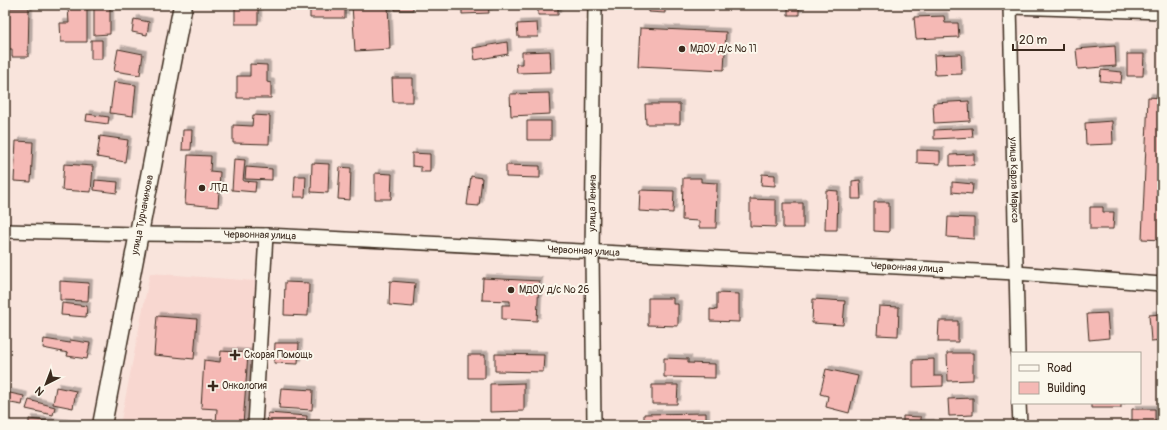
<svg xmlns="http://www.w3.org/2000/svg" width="1167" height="430" viewBox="0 0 1167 430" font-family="Pangolin,sans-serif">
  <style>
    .built { fill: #f8d7d0 }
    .building { fill: #f5b9b5; stroke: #3b2a1e; filter: url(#shadow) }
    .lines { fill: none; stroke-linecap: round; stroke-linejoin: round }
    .street-casing { stroke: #3b2a1e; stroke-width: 16 }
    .secondary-casing { stroke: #3b2a1e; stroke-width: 21 }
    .street { stroke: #fbf7ec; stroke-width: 13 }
    .secondary { stroke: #fbf7ec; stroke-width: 18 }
    .poi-dot { fill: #3b2a1e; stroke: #fbf7ec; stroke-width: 1.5 }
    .labels { text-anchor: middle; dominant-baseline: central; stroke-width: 4; stroke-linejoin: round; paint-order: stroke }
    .poi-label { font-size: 10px; fill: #3b2a1e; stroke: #fbf7ec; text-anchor: start }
    .street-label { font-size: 10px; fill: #3b2a1e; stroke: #fbf7ec }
  </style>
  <defs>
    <filter id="shadow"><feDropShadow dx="3.5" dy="-3.5" stdDeviation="0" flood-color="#0004"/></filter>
  </defs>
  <rect width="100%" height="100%" fill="#f9e4dc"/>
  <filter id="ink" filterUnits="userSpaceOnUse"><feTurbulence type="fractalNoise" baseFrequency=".025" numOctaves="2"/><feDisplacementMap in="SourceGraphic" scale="8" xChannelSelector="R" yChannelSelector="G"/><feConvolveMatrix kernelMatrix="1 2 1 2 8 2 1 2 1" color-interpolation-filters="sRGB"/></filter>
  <g filter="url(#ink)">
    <path class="built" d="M150,273L255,281L250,425H120Z"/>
    <path class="building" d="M235,5H258V24H235Z
      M310,5H345V18H310Z
      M352,5H388L390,49L355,51Z
      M395,5H413V10H395Z
      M462,5H488L489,13L462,14Z
      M538,5H558V15H538Z
      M649,5H665V13L649,12Z
      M788,5H799V15H788Z
      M94,7H110V34L94,35Z
      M5,8H29L28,57H12V49H5Z
      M68,8H87V42H61L60,23H69Z
      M944,16L945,23H958L959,37L916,39L914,17Z
      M134,19L149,22L147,35L132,32Z
      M537,23L538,37H518L517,24Z
      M640,28L726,32L724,70L638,66Z
      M91,40H102V59H91Z
      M507,42L508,54L475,60L473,48Z
      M1115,46L1116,66L1078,69L1076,49Z
      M118,49L143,54L140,75L114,71Z
      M550,51L551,72L517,73L516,64H522V52Z
      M961,54L962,74L935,75L934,55Z
      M1127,54H1144L1143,76H1127Z
      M250,64L267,65V82L271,83V98H237V76H250Z
      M1101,70L1122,72L1121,83L1100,81Z
      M392,78H413V102H393Z
      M114,82L136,85L133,116L110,113Z
      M549,93L550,114L511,116L510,94Z
      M1148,97L1162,98V240L1142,239Z
      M969,101L970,121L934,123L933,103Z
      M645,104H680V124H646Z
      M87,114L109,117L108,124L86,121Z
      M253,115L270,116L269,144L233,143V125L252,126Z
      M527,121H551V140H527Z
      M1112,121L1113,144L1086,145L1085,123Z
      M972,128L973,137L934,139V130Z
      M183,130H192L191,150H182Z
      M100,136L128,140L125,162L97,157Z
      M16,141L33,142L31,182L14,181Z
      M917,150L940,151V164L917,163Z
      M412,153L430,154V172H421V167L412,166Z
      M974,154V165L950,166V155Z
      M188,155L211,156L210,171L220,172L218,207L185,204Z
      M234,159L245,160L243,181L256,182L255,192L232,190Z
      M312,163L329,164L328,193L311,192Z
      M64,164L93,166L91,192L62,190Z
      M506,165L540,166V178L506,177Z
      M246,167L272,169V180L245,179Z
      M340,167L351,168L350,200L338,199Z
      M375,173L392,174L391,199H375Z
      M762,174L775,175V186L761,185Z
      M295,176H306L305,197H294Z
      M471,176L482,178L479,206L467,205Z
      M683,178H701V182L717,183L716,228H699V221L682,220Z
      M95,180L118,182L117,193L94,190Z
      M860,180L861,199H852V181Z
      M952,182L973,184L972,194L952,192Z
      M640,190L674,191L673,213L639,211Z
      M826,190L838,191L837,230H825Z
      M750,199L776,200V227L750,226Z
      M874,202H889V232L874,231Z
      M783,203H803V228H783Z
      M1090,207H1103V212H1114L1113,229H1090Z
      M948,217L974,218V239L947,237Z
      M483,278L539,281L537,321L502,319V305H510V301L482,300Z
      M60,281L89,283L88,301L60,300Z
      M390,281L415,283L413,307L389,305Z
      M285,282L309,283L308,316L284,315Z
      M717,293L739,294V322L710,321V309L717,310Z
      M648,298H673V304H678V326L648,325Z
      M813,299L845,301L843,325L812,323Z
      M62,303L87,306L86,317L61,315Z
      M879,306L899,307L898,336L877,335Z
      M1107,313L1109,338L1089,340L1087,314Z
      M1162,314V340L1151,341L1149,315Z
      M157,316L197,319L194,359L154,355Z
      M939,321H958V342H938Z
      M44,339L70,343V340L90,343L87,359L67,356L68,353L43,348Z
      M275,343H299L298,364L274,363Z
      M221,351L248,353L243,425L216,424L217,409L201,408L204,360L220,362Z
      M947,353H973V380L948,381Z
      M495,354L544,355L543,372L495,371Z
      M468,355H485V378H468Z
      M664,358L688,359V363L715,364V378L664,377Z
      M934,359V376H943V386L913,387V360Z
      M826,369L858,376L849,413L826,407L828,396L820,394Z
      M524,383V411L490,412V384Z
      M652,385H678L677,404H652Z
      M56,387L76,391L73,408L53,404Z
      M281,388L313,390L312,410L279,408Z
      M5,392L24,396L22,405L5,402Z
      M973,398V415L949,416L948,399Z
      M29,400L55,407L53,415L26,409Z
      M1091,403H1121V408H1091Z
      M1132,409H1155V425H1132Z
      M268,413L307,416L306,425H267Z
      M706,413V425H644V414Z
      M903,416L921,417V423H931V425H903Z
      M29,419L72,424L29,425Z"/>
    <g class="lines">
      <g class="street-casing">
        <g id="street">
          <path id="s1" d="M1010,5L1018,353"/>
          <path d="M1010,7L1162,12"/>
          <path id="s2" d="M5,231L138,234L266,235L1016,273L1162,284"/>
          <path d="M1019,403L1020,425"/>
          <path d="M255,425L266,235"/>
          <path id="s3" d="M594,425L592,253L595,5"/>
        </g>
      </g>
      <g class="secondary-casing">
        <g id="secondary">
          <path id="s4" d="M102,425L183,5"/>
        </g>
      </g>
      <use href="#street" class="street"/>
      <use href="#secondary" class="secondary"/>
    </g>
  </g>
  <g class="poi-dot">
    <circle cx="682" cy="49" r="4"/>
    <circle cx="202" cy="188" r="4"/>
    <circle cx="511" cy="290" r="4"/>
    <path d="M233 349h4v4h4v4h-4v4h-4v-4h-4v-4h4z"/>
    <path d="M211 380h4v4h4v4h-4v4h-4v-4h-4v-4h4z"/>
  </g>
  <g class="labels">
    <g class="poi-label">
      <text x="690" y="49">МДОУ д/с № 11</text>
      <text x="210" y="188">ЛТД</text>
      <text x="519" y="290">МДОУ д/с № 26</text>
      <text x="244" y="355">Скорая Помощь</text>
      <text x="222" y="386">Онкология</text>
    </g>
    <g class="street-label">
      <text stroke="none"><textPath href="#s1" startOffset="175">улица Карла Маркса</textPath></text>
      <text stroke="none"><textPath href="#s3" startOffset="222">улица Ленина</textPath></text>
      <text stroke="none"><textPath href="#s4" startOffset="214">улица Турчанинова</textPath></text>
      <text stroke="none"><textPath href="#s2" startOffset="255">Червонная улица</textPath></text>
      <text stroke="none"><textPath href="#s2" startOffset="579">Червонная улица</textPath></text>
      <text stroke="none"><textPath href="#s2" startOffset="903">Червонная улица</textPath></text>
    </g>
  </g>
  <rect width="1167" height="430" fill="none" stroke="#fbf7ec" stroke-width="20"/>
  <rect x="10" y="10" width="1147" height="410" fill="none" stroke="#3b2a1e" stroke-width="1.5" filter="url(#ink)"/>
  <rect x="1011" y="352" width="130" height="52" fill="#fbf7ec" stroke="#aea59a"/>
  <rect x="1019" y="365" width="20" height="6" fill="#fbf7ec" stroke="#aea59a"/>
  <text x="1047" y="372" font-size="12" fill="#3b2a1e">Road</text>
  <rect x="1019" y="382" width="20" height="12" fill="#f5b9b5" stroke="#aea59a"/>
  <text x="1047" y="392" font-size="12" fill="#3b2a1e">Building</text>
  <g transform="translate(46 384) rotate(222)" stroke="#fbf7ec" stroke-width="3" paint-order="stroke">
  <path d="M0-3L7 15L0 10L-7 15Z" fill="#3b2a1e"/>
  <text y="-6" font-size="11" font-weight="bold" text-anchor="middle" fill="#3b2a1e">N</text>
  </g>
  <path d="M1013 44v6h51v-6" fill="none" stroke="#3b2a1e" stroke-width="2"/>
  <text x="1019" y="44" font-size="12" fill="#3b2a1e" stroke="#fbf7ec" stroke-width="3" paint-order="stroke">20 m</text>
</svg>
